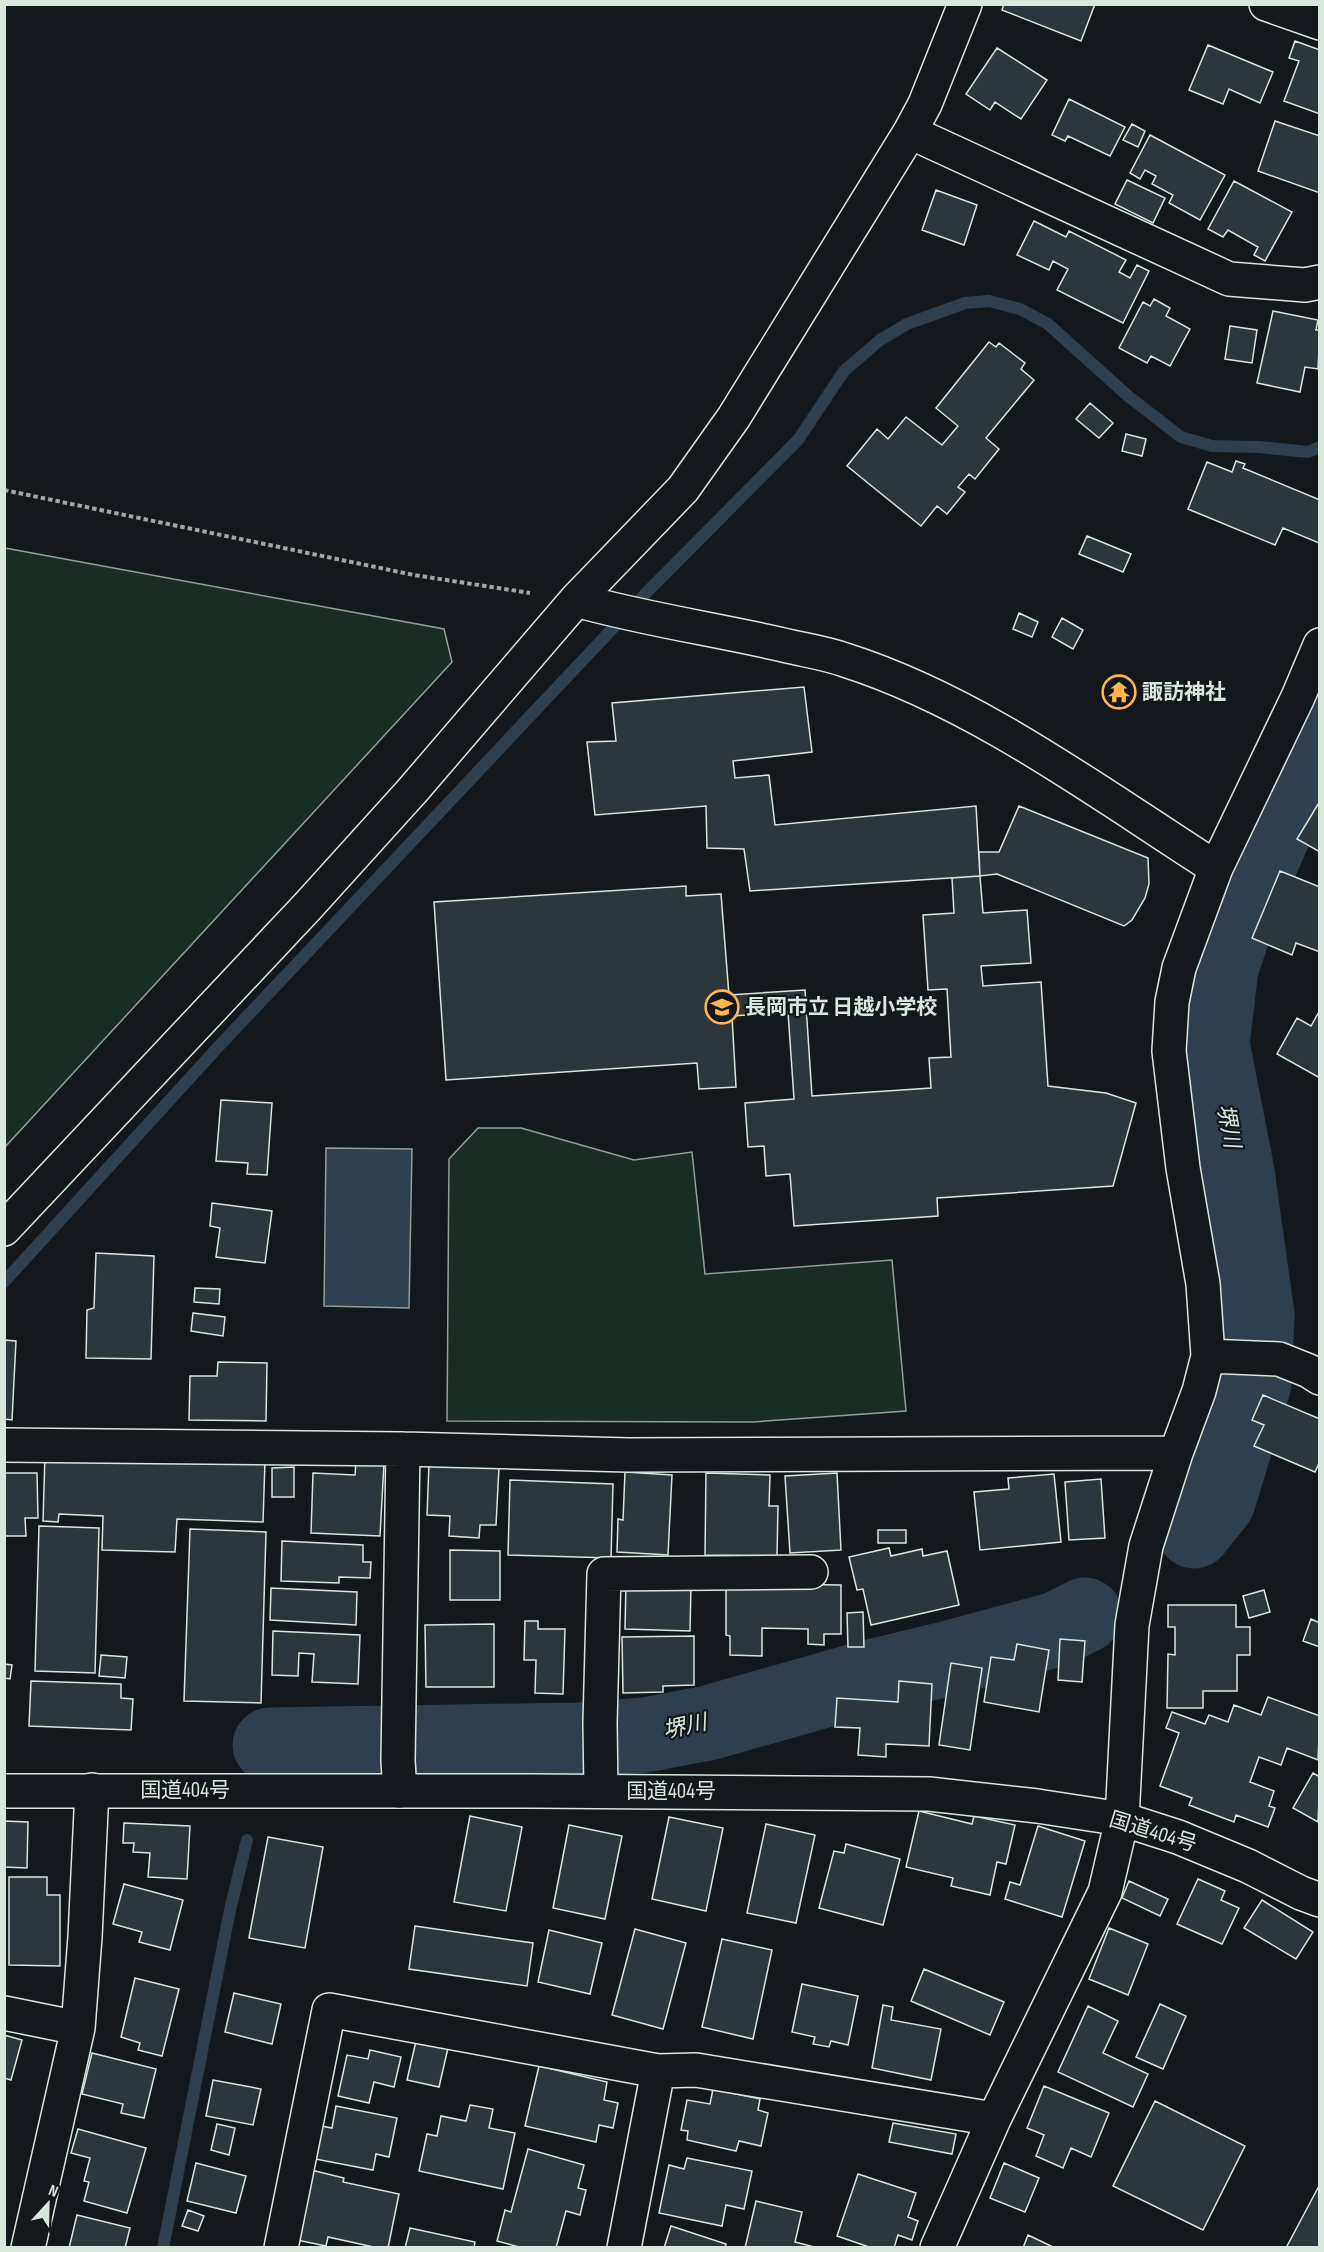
<svg xmlns="http://www.w3.org/2000/svg" width="1324" height="2252" viewBox="0 0 1324 2252" font-family="'Sofia Sans Condensed','Noto Sans JP',sans-serif">
  <style>
    .green { fill: #1a2d24; stroke: #939e99; stroke-width: 1.5 }
    .water { fill: #2f3f4d; stroke: #939e99; stroke-width: 1.5 }
    .lines { fill: none; stroke-linecap: round; stroke-linejoin: round }
    .stream { stroke: #2f3f4d; stroke-width: 12 }
    .river { stroke: #2f3f4d; stroke-width: 75 }
    .building { fill: #2c363c; stroke: #d8e6dc; stroke-width: 1.5 }
    .street-casing { stroke: #d8e6dc; stroke-width: 36 }
    .highway-casing { stroke: #d8e6dc; stroke-width: 36 }
    .path { stroke: #9da8a2; stroke-width: 4; stroke-dasharray: 4.5 3; stroke-linecap: butt }
    .street { stroke: #14181c; stroke-width: 33 }
    .highway { stroke: #14181c; stroke-width: 33 }
    .labels { text-anchor: middle; dominant-baseline: central; stroke-width: 4.5; stroke-linejoin: round; paint-order: stroke }
    .poi-label { font-size: 21px; font-weight: bold; fill: #d8e6dc; stroke: #14181c; text-anchor: start }
    .street-label { font-size: 21px; fill: #d8e6dc; stroke: #14181c }
    .water-label { font-size: 22px; font-style: italic; fill: #d8e6dc; stroke: #14181c }
  </style>
  <rect width="100%" height="100%" fill="#14181c"/>
  <path class="green" d="M5,548L444,629L452,662L5,1147Z
    M478,1128H521L634,1160L692,1152L705,1274L892,1260L906,1411L753,1422L447,1421L449,1159Z"/>
  <path class="water" d="M326,1148L412,1149L409,1308L324,1306Z"/>
  <g class="lines">
    <path class="stream" d="M4,1282L219,1046L404,850L648,591L798,440L844,371L880,340L907,324L965,303L989,301L1020,309L1048,324L1128,396L1181,437L1212,446L1259,447L1308,452L1320,447
      M268,1758L270,1745
      M163,2248L230,1910L247,1840"/>
    <path class="river" d="M1194,1531L1218,1501L1254,1383L1257,1315L1237,1172L1212,1044L1221,968L1242,905L1320,727
      M270,1745L580,1740L645,1735L708,1723L863,1679L946,1659L1057,1629L1085,1615"/>
  </g>
  <path class="building" d="M1004,4H1095L1081,41L1002,10Z
    M1295,41L1320,50V114L1284,101L1299,61L1289,58Z
    M1208,45L1273,72L1260,103L1229,89L1223,104L1189,90Z
    M997,48L1047,80L1021,119L995,102L990,110L966,94Z
    M1069,99L1125,127L1110,156L1068,136L1065,141L1052,135Z
    M1275,121L1320,136V193L1258,171Z
    M1132,124L1145,131L1138,147L1123,140Z
    M1150,135L1225,175L1200,220L1169,203L1173,195L1152,184L1156,176L1145,170L1140,179L1130,173Z
    M1127,180L1165,198L1153,223L1115,204Z
    M1234,181L1292,212L1265,261L1254,255L1258,247L1228,230L1223,237L1208,229Z
    M936,190L977,205L964,245L922,230Z
    M1034,221L1066,237L1069,231L1126,260L1119,272L1130,278L1137,265L1149,271L1123,323L1057,290L1068,269L1053,261L1049,270L1017,255Z
    M1154,299L1170,308L1166,316L1190,329L1170,366L1151,356L1147,363L1119,348L1143,302L1150,306Z
    M1273,311L1318,320L1316,330H1320L1318,369L1305,367L1300,392L1257,383Z
    M1230,326L1257,330L1252,363L1225,359Z
    M989,342L996,347L999,343L1025,363L1021,369L1034,380L986,438L999,449L975,479L969,474L958,487L965,492L947,514L937,506L921,526L847,466L877,429L888,439L906,417L942,445L958,426L936,408Z
    M1090,403L1113,423L1099,438L1076,419Z
    M1126,434L1146,439L1142,456L1122,451Z
    M1236,461L1245,464L1243,468L1320,500L1319,543L1283,528L1275,545L1188,509L1207,462L1232,472Z
    M1087,536L1131,554L1123,572L1079,554Z
    M1019,613L1038,622L1032,637L1013,629Z
    M1062,618L1083,630L1073,649L1052,637Z
    M804,687L812,752L733,761L735,778L769,775L775,825L976,806L980,876L750,891L744,849L707,848L706,806L595,815L587,742L616,741L612,703Z
    M1320,801V852L1297,839Z
    M1019,806L1148,858L1149,884L1145,898L1132,920L1124,926L997,874L980,876L979,852H999Z
    M1280,871L1320,887V952L1296,943L1292,955L1252,938Z
    M980,876L983,913L1027,910L1031,963L981,966L983,986L1041,982L1048,1086L1106,1093L1136,1103L1113,1186L937,1198L938,1216L794,1226L790,1174L766,1176L764,1146L748,1147L745,1103L794,1099L788,1012L732,1016L736,1087L699,1089L697,1063L446,1080L434,902L686,886V896L721,894L729,995L805,990L812,1096L931,1088L929,1058L951,1057L947,989L928,990L923,915L954,913L952,878Z
    M1320,1010V1078L1277,1054L1297,1018L1311,1026Z
    M221,1100L272,1103L267,1175L247,1174L248,1163L216,1161Z
    M212,1203L272,1211L265,1263L216,1257L220,1228L210,1226Z
    M96,1253L154,1256L151,1359L86,1358L87,1310L94,1308Z
    M195,1288L220,1289L219,1304L194,1302Z
    M193,1313L225,1317L223,1336L191,1331Z
    M4,1340L16,1341L12,1420L4,1419Z
    M218,1362L267,1363L266,1421L189,1420L190,1376H217Z
    M1263,1395L1320,1419V1461L1315,1472L1254,1446L1264,1425L1252,1420Z
    M45,1454L265,1461L263,1522L177,1519L175,1552L102,1550L103,1516L59,1514L58,1522L43,1521Z
    M356,1461L384,1463L380,1536L311,1533L313,1473L355,1475Z
    M429,1464L499,1467L496,1525H480L479,1538L449,1536L450,1516L427,1515Z
    M294,1467V1497H272V1468Z
    M625,1472L672,1475L668,1555L617,1552L618,1519L623,1520Z
    M4,1473H37L38,1518H25L26,1536H4Z
    M706,1473L770,1475L769,1506H778L777,1556L705,1555Z
    M837,1473L841,1550L790,1553L785,1476Z
    M1054,1474L1061,1542L980,1550L974,1492L1009,1489L1008,1478Z
    M1101,1479L1105,1538L1069,1540L1065,1482Z
    M510,1480L613,1484L611,1558L508,1555Z
    M39,1526L99,1528L95,1673L35,1671Z
    M190,1529L266,1532L261,1703L184,1701Z
    M878,1530H906V1543H878Z
    M282,1541L363,1545V1562H371L370,1578L339,1577V1583L281,1581Z
    M889,1548L891,1556L922,1549L923,1556L947,1551L959,1605L871,1625L863,1589L857,1590L849,1557Z
    M450,1550L500,1551V1600H450Z
    M726,1583L841,1585V1634H824V1645L808,1644V1629L762,1628V1656L730,1655V1636L726,1635Z
    M626,1584L691,1585L690,1631L625,1629Z
    M271,1588L357,1592L356,1625L270,1620Z
    M1264,1590L1270,1612L1249,1618L1243,1596Z
    M1168,1605H1236V1627H1250V1655H1237V1691H1203V1708H1167L1168,1654L1175,1655V1627H1168Z
    M863,1612L864,1647H848L847,1613Z
    M1311,1619L1320,1623V1647L1303,1641Z
    M525,1621H538V1629H565L563,1694L535,1693L536,1660H524Z
    M494,1624V1687H426L425,1625Z
    M273,1631L360,1635L358,1684L312,1682L314,1654L299,1653L298,1676L272,1675Z
    M694,1636V1685L663,1686V1692L623,1693L622,1637Z
    M1060,1639L1085,1641L1082,1682L1058,1680Z
    M1017,1644L1049,1650L1039,1712L984,1702L991,1657L1014,1660Z
    M101,1655L127,1657L125,1678L99,1676Z
    M951,1663L982,1668L970,1750L939,1745Z
    M4,1664L12,1665L10,1679L4,1678Z
    M31,1681L121,1684V1698L133,1699L131,1730L29,1726Z
    M899,1681L932,1684L929,1746L886,1744V1757L858,1755L860,1728L835,1727L837,1698L898,1702Z
    M1268,1697L1320,1716L1318,1760L1287,1748L1281,1765L1259,1757L1250,1782L1274,1791L1269,1806L1275,1808L1268,1827L1236,1815L1234,1822L1189,1805L1192,1798L1160,1786L1179,1733L1166,1728L1172,1712L1205,1724L1209,1715L1228,1722L1234,1705L1261,1715Z
    M1313,1773L1320,1777L1318,1822L1293,1808Z
    M919,1811L972,1824L974,1816L1015,1825L1006,1864L997,1862L990,1895L951,1886L953,1878L906,1867Z
    M470,1816L522,1827L506,1911L454,1902Z
    M669,1817L723,1828L706,1911L652,1899Z
    M4,1821L28,1822L27,1868L4,1867Z
    M124,1823L190,1826L187,1879L148,1877L150,1853L133,1852L134,1843H123Z
    M766,1824L815,1835L796,1923L747,1913Z
    M569,1825L622,1836L605,1919L553,1908Z
    M1038,1826L1085,1841L1062,1917L1005,1899L1010,1882L1020,1885Z
    M268,1837L323,1847L305,1948L249,1938Z
    M846,1844L900,1859L883,1925L819,1908L834,1851L844,1853Z
    M9,1877H47V1895H60V1966L9,1965Z
    M1198,1879L1225,1891L1221,1900L1239,1908L1222,1944L1177,1924Z
    M1129,1881L1168,1899L1160,1916L1122,1898Z
    M124,1884L183,1900L170,1950L139,1942L142,1932L113,1924Z
    M1262,1900L1313,1932L1296,1959L1244,1928Z
    M415,1926L533,1943L527,1986L409,1969Z
    M1109,1928L1148,1944L1128,1995L1089,1979Z
    M635,1929L686,1943L663,2029L612,2015Z
    M549,1930L602,1943L590,1994L538,1982Z
    M722,1939L772,1950L753,2039L702,2027Z
    M924,1969L1004,2002L990,2035L911,2001Z
    M135,1978L179,1989L162,2056L138,2050L140,2043L121,2037Z
    M802,1984L858,1996L848,2045L831,2041L829,2047L813,2044L815,2037L792,2032Z
    M234,1993L281,2004L272,2044L225,2032Z
    M1160,2004L1186,2016L1163,2069L1136,2057Z
    M883,2005L893,2007L891,2020L941,2029L931,2080L872,2068Z
    M1088,2006L1118,2021L1103,2053L1148,2074L1133,2107L1058,2072Z
    M4,2035L22,2040L11,2080L4,2078Z
    M416,2041L448,2048L439,2087L407,2080Z
    M370,2050L401,2057L394,2087L374,2082L369,2103L338,2096L347,2055L368,2059Z
    M92,2053L156,2069L144,2118L121,2113L123,2104L82,2094Z
    M539,2066L607,2082L604,2100L618,2103L613,2128L599,2125L596,2142L525,2126Z
    M213,2080L261,2089L253,2125L206,2116Z
    M1044,2086L1109,2113L1091,2157L1071,2148L1063,2168L1036,2156L1044,2135L1027,2128Z
    M713,2089L760,2099L758,2110L768,2113L761,2146L739,2141L736,2151L687,2140L688,2131L681,2130L687,2100L710,2104Z
    M1155,2101L1245,2146L1203,2230L1113,2186Z
    M470,2105L493,2109L489,2128L515,2133L503,2189L419,2171L427,2134L437,2136L441,2116L466,2121Z
    M336,2106L397,2118L389,2157L376,2154L373,2170L310,2158L316,2125L332,2128Z
    M893,2123L956,2134L952,2154L889,2142Z
    M217,2124L235,2128L229,2155L211,2150Z
    M78,2129L146,2148L127,2213L84,2201L89,2182L84,2181L90,2158L71,2153Z
    M528,2149L584,2165L578,2188L586,2190L580,2215L566,2211L556,2248H523L497,2241L505,2210L511,2212Z
    M687,2158L752,2171L744,2209L726,2205L722,2226L659,2213L669,2165L684,2169Z
    M196,2163L246,2176L236,2213L187,2201Z
    M1004,2163L1039,2178L1025,2212L990,2198Z
    M311,2170L344,2178L343,2182L399,2194L388,2248H378L328,2237L326,2246L297,2240Z
    M858,2174L916,2193L908,2217L918,2221L912,2240L898,2235L894,2248H872L837,2236Z
    M1320,2184V2248H1286Z
    M756,2201L802,2212L795,2242L818,2248H745Z
    M188,2210L204,2216L198,2231L182,2226Z
    M77,2215L130,2228L125,2248H69Z
    M671,2226L726,2244L725,2248H664Z
    M410,2228L475,2242L474,2248H405Z
    M1028,2235L1055,2248H1023Z"/>
  <g class="lines">
    <g class="street-casing">
      <path id="street" d="M1266,4L1320,23
        M910,132L1229,279L1305,285L1320,282
        M576,600C647,620 721,630 792,647C810,651 828,654 845,660C977,702 1100,794 1216,868
        M4,1229L308,906L412,791L576,600L683,489L734,417L910,132L925,104L965,4
        M1208,1356L1279,1359L1309,1371L1320,1378
        M4,1445L403,1449L628,1455L1176,1453
        M400,1791L398,1761L403,1449
        M601,1791L600,1723L604,1574L811,1572
        M4,2013L78,2028
        M28,2248L78,2028L85,1937L92,1790
        M281,2248L329,2010L658,2071L696,2070L994,2119
        M624,2248L658,2071
        M937,2248L994,2119L1105,1892L1122,1819L1132,1625L1146,1546L1176,1453L1199,1391L1208,1356L1203,1284L1183,1168L1169,1051L1172,1002L1179,968L1216,868L1298,697L1320,645"/>
    </g>
    <g class="highway-casing">
      <path id="highway" d="M4,1791H532L929,1794L1037,1806L1122,1819L1178,1837L1248,1866L1301,1893L1320,1900"/>
    </g>
    <path class="path" d="M4,490L414,575L530,593"/>
    <use href="#street" class="street"/>
    <use href="#highway" class="highway"/>
  </g>
  <defs>
    <g id="temple-ring" transform="scale(1.725)"><circle r="9.5" fill="#14181c" stroke="#ffb74d" stroke-width="1.5"/><path d="M0-6L5-2H3V0L6.5 2.5H4V6H1.5V3h-3V6H-4V2.5H-6.5L-3 0V-2H-5Z" fill="#ffb74d"/></g>
    <g id="school-ring" transform="scale(1.725)"><circle r="9.5" fill="#14181c" stroke="#ffb74d" stroke-width="1.5"/><path d="M0-5L7-2L0 1L-7-2ZM-4 1L0 2.5L4 1V4Q0 6-4 4Z" fill="#ffb74d"/></g>
  </defs>
  <g fill-rule="evenodd">
    <use href="#temple-ring" x="1119" y="692"/>
    <use href="#school-ring" x="722" y="1007"/>
  </g>
  <g class="labels">
    <g class="poi-label">
      <text x="1142" y="692">諏訪神社</text>
      <text x="745" y="1007">長岡市立 日越小学校</text>
    </g>
    <g class="street-label">
      <text x="185" y="1790">国道404号</text>
      <text x="671" y="1791">国道404号</text>
      <text transform="translate(1153 1832) rotate(17)">国道404号</text>
    </g>
    <g class="water-label">
      <text transform="translate(1228 1126) rotate(79)">堺川</text>
      <text transform="translate(685 1727) rotate(-12)">堺川</text>
    </g>
  </g>
  <rect width="1324" height="2252" fill="none" stroke="#d8e6dc" stroke-width="12"/>
  <g transform="translate(48 2204) rotate(22)" stroke="#14181c" stroke-width="4.5" paint-order="stroke">
  <path d="M0-4.5L10 22L0 15L-10 22Z" fill="#d8e6dc"/>
  <text y="-9" font-size="16" font-weight="bold" text-anchor="middle" fill="#d8e6dc">N</text>
  </g>
</svg>
